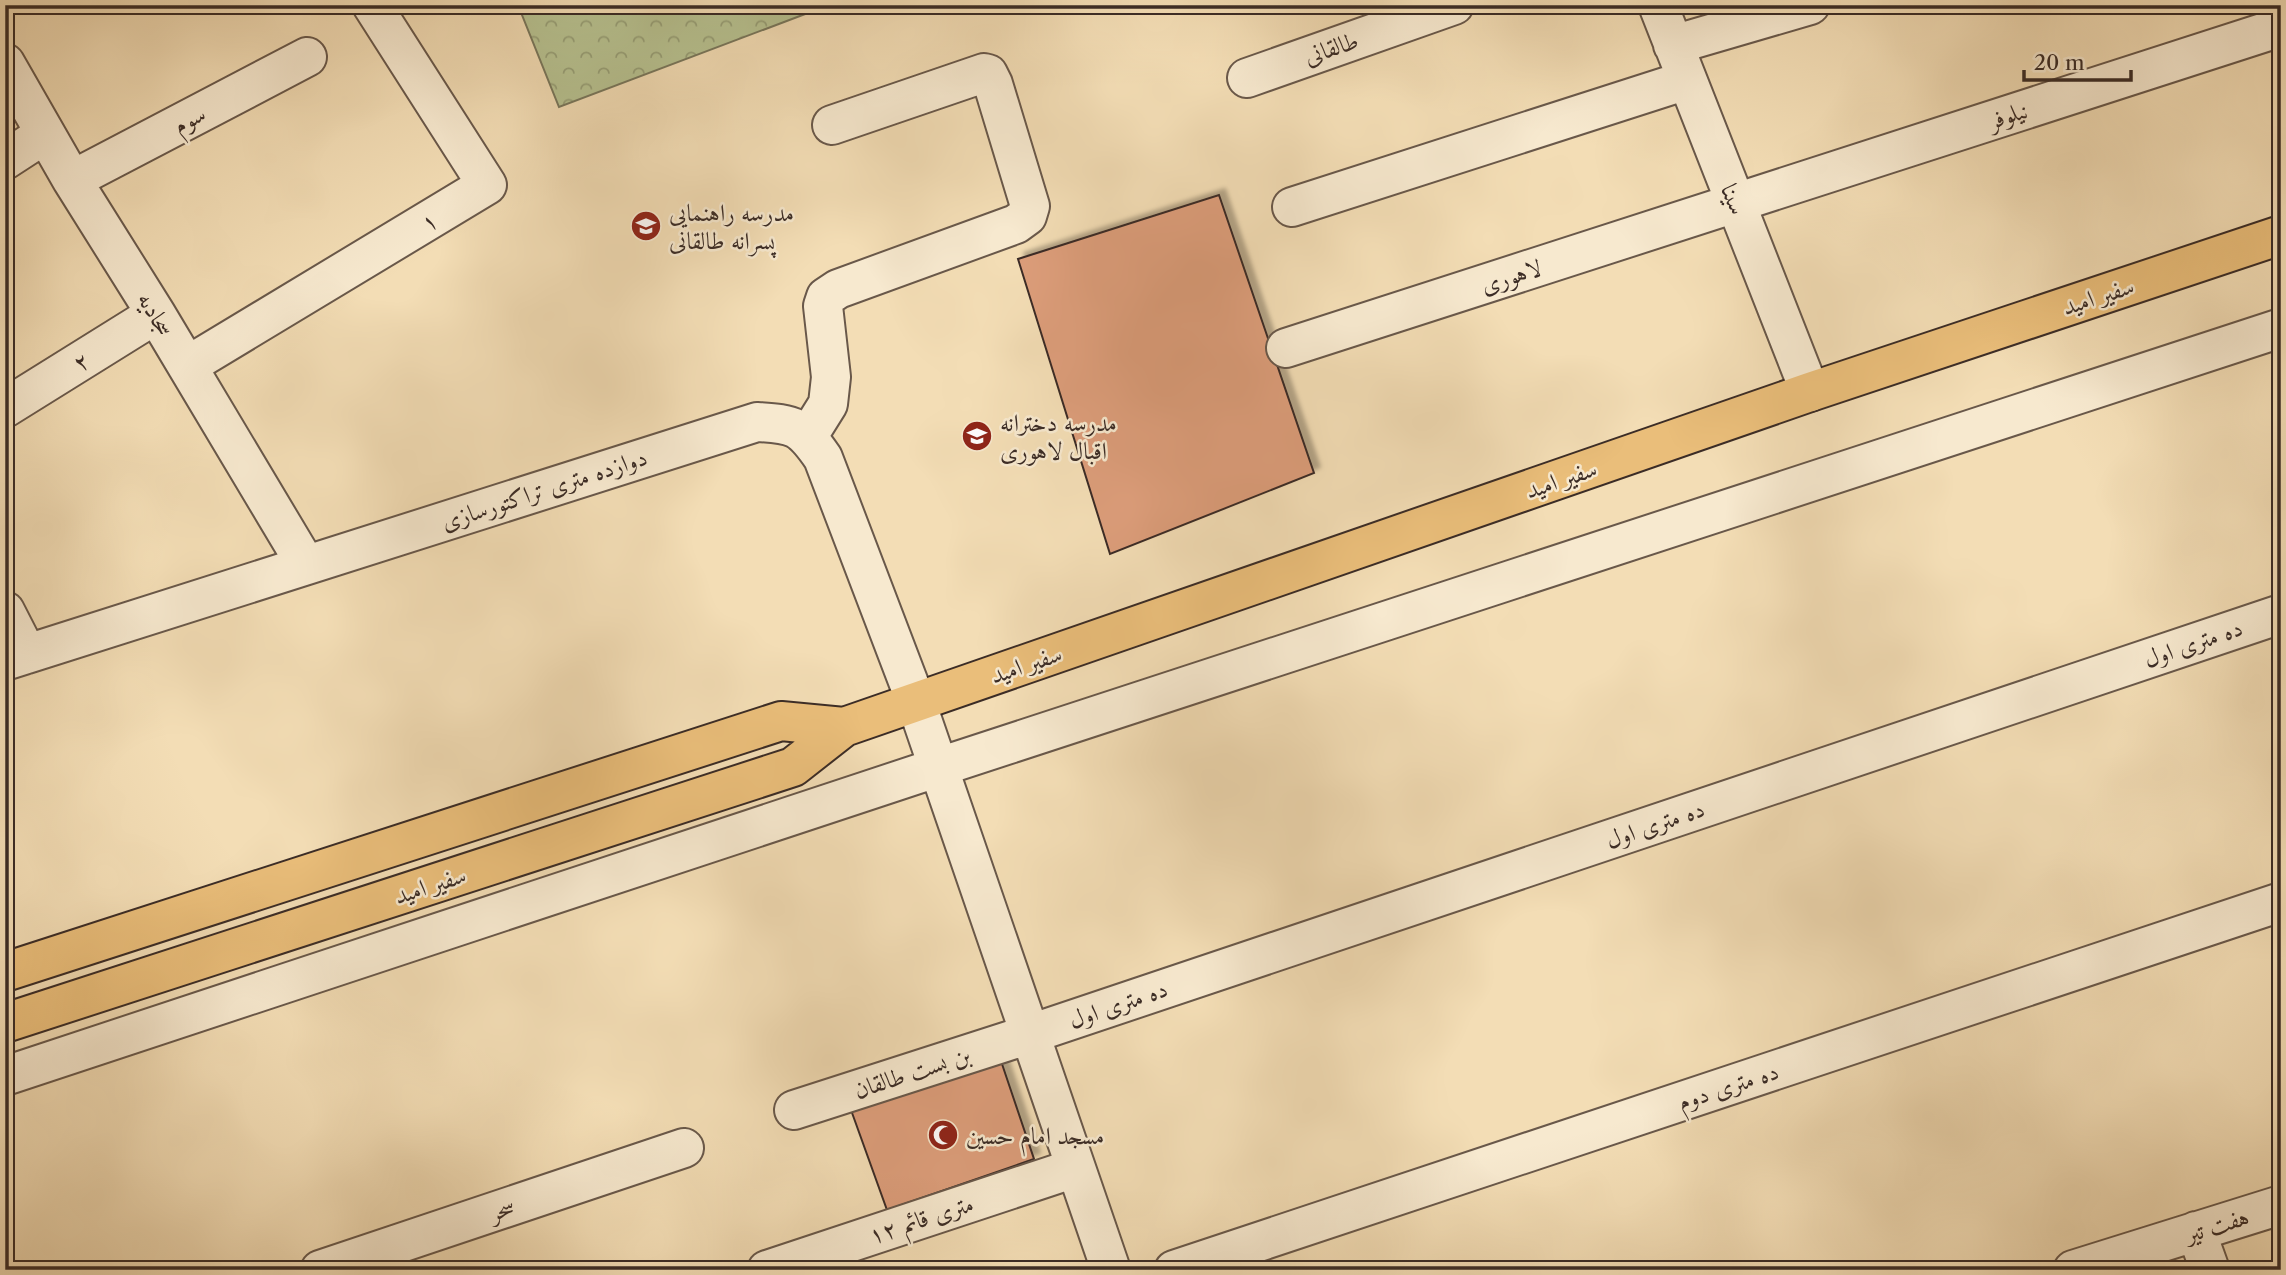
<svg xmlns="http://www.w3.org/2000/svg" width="2286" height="1275" viewBox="0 0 2286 1275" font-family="'Libre Caslon Text',Amiri,serif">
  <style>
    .park { fill: url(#park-crowns); stroke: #79775c; stroke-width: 2 }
    .building { fill: #dc9d7a; stroke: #3b2c26; stroke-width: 2; filter: url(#shadow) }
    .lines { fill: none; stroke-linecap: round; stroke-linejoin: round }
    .minor-casing { stroke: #69584a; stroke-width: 42 }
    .major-casing { stroke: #3b2c26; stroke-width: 42 }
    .minor { stroke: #f7e9cf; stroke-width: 38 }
    .major { stroke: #eabe7a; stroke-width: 38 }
    .labels { text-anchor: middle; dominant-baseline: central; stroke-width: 5; stroke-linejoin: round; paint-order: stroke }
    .street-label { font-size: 24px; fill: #3b2c26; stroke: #f7e9cf }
    .poi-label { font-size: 24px; fill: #3b2c26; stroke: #f7e9cf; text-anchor: start }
  </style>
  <defs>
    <pattern id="park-crowns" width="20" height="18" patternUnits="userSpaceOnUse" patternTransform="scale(1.75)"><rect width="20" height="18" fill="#b7c291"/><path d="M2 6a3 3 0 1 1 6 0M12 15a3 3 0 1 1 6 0" fill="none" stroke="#969e76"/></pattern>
    <filter id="shadow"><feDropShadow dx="6" dy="-6" stdDeviation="2" flood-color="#0004"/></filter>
  </defs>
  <rect width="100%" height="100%" fill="#f3ddb5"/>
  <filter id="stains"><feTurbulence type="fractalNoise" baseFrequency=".00286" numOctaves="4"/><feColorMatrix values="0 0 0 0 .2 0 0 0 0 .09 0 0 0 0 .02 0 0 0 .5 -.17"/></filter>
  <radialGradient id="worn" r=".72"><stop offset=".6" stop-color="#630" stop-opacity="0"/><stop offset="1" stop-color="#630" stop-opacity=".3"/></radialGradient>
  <path class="park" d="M518,5H829L559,107Z"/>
  <path class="building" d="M1219,195L1314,473L1110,554L1018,259Z
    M1001,1061L1034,1159L887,1210L851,1110Z"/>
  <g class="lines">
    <g class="minor-casing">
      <path id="minor" d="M1658,5L1810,392
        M1673,45L1810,5
        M5,63L72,180L156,314L306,565
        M1247,78L1454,5
        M5,160L45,134
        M72,180L307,57
        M1292,207L1687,80
        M1286,348L2281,27
        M187,366L487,185L372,5
        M5,408L156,314
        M808,436L828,404L831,377L823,306L826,297L838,289L1016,224L1027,216L1030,206L993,84L988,74L984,73L832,125
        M5,611L27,654
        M5,661L757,422C795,424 801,426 823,458L916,702L1111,1270
        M5,1076L939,767L2281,328
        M794,1110L1030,1034L2281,614
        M2196,1231L2210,1270
        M320,1270L684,1148
        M767,1270L1075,1168
        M1174,1270L2281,902
        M2073,1270L2281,1205"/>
    </g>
    <g class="major-casing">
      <path id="major" d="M5,972L781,721L844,727
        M5,1023L793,767L844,727L1810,392L2281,235"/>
    </g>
    <use href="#minor" class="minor"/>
    <use href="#major" class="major"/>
  </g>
  <defs>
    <g id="school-disc" transform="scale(1.575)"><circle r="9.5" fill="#8f2418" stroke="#f7e9cf"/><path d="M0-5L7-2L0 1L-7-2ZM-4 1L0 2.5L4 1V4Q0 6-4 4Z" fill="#fff"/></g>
    <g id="mosque-disc" transform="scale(1.575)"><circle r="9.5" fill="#8f2418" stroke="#f7e9cf"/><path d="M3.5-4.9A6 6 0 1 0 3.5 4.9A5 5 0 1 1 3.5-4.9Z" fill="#fff"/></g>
  </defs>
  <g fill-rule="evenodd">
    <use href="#school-disc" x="646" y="226"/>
    <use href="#school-disc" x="977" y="436"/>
    <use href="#mosque-disc" x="943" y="1135"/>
  </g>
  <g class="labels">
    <g class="street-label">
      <text transform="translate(1331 48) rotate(-19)">طالقانی</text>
      <text transform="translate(2008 115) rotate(-18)">نیلوفر</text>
      <text transform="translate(189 119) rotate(-28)">سوم</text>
      <text transform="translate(1734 199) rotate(68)">سینا</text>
      <text transform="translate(429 221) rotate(-31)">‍۱</text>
      <text transform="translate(1511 276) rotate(-18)">لاهوری</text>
      <text transform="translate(2098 296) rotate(-18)">سفیر امید</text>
      <text transform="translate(156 314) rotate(59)">سجادیه</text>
      <text transform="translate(81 361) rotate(-32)">۲</text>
      <text transform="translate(1561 479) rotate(-19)">سفیر امید</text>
      <text transform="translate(544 489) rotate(-18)">دوازده متری تراکتورسازی</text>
      <text transform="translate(2193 643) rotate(-19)">ده متری اول</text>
      <text transform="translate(1026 664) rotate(-19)">سفیر امید</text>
      <text transform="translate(1655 824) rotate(-19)">ده متری اول</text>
      <text transform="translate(430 885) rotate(-18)">سفیر امید</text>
      <text transform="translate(1118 1004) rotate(-19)">ده متری اول</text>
      <text transform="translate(912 1072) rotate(-18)">بن بست طالقان</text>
      <text transform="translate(1728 1086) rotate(-18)">ده متری دوم</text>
      <text transform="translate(502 1209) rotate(-18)">سحر</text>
      <text transform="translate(921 1219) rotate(-18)">۱۲ متری قائم</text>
      <text transform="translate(2217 1225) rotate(-17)">هفت تیر</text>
    </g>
    <g class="poi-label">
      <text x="669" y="212">مدرسه راهنمایی<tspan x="669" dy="28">پسرانه طالقانی</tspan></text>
      <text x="1000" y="422">مدرسه دخترانه<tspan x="1000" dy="28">اقبال لاهوری</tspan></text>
      <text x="966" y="1135">مسجد امام حسین</text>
    </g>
  </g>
  <rect width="2286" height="1275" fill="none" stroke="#f3ddb5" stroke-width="28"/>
  <rect x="7" y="7" width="2272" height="1261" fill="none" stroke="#3b2c26" stroke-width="3.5"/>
  <rect x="14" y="14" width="2258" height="1247" fill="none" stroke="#3b2c26" stroke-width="2"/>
  <path d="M2024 70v10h107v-10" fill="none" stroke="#3b2c26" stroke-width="3.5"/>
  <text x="2034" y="70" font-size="21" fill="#3b2c26" stroke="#f7e9cf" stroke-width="5" paint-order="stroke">20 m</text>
  <rect width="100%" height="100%" filter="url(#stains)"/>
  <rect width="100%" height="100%" fill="url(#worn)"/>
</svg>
